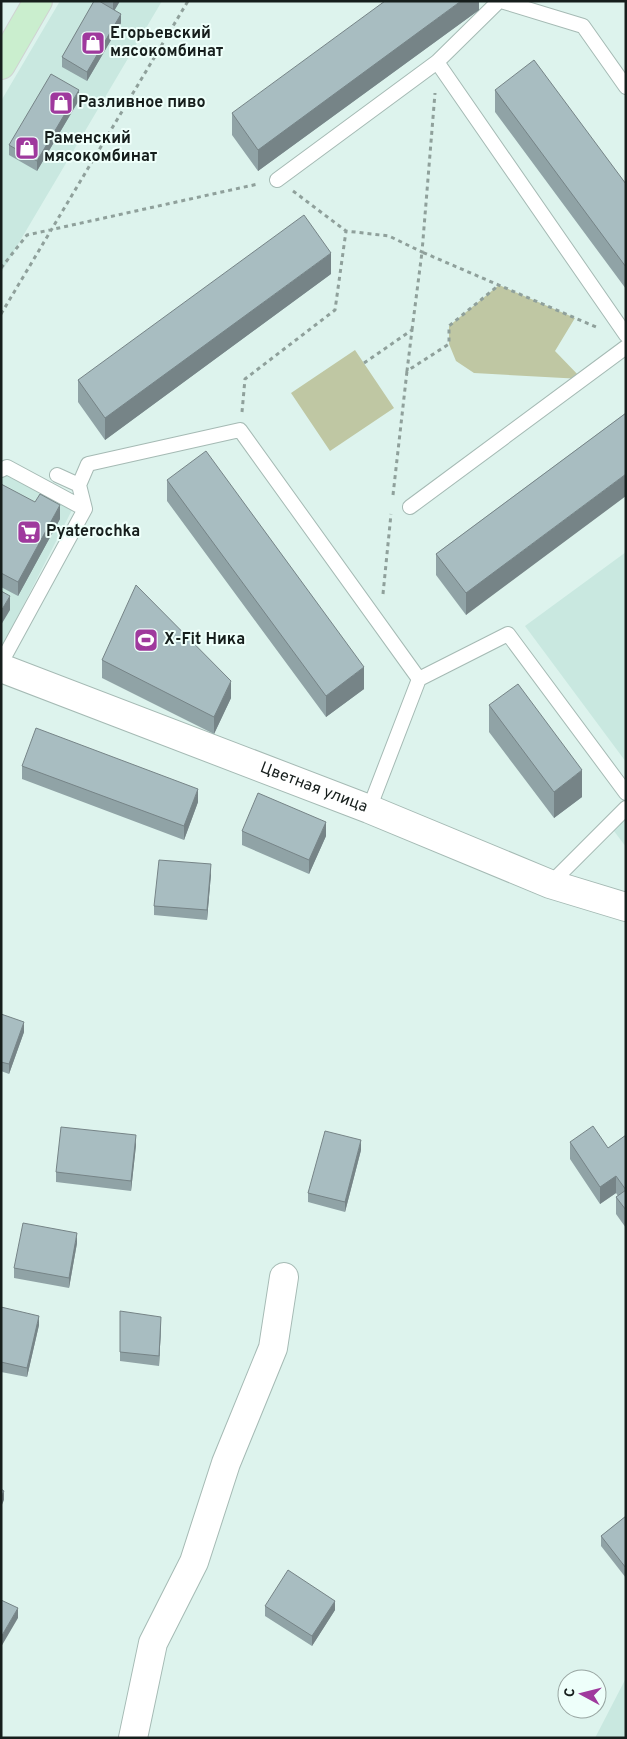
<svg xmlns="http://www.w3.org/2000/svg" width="627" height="1739" viewBox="0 0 627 1739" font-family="Overpass,sans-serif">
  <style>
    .built { fill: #c9e8e0 }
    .green { fill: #bfc7a3 }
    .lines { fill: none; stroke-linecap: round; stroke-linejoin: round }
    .lane-casing { stroke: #a5bab4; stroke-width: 16 }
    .street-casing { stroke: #a5bab4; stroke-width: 30 }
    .primary-casing { stroke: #d0d2d2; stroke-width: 30 }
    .path { stroke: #8fa09b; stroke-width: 3; stroke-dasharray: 4 4; stroke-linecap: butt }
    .lane { stroke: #fff; stroke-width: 14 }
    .street { stroke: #fff; stroke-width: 28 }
    .primary { stroke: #caeece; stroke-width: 28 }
    .wall { fill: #90a3a6 }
    .shaded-wall { fill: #768487 }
    .building { fill: #a8bdc1; stroke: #768487 }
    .labels { text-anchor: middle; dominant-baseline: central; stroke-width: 4; stroke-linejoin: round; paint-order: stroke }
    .poi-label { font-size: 16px; font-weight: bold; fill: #161e1c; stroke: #eefffa; text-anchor: start }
    .street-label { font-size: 16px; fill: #161e1c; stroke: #eefffa }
  </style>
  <rect width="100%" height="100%" fill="#ddf3ed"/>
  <path class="built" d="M60,1H162L1,273V101Z
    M1,469L72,510L1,649Z
    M626,552V762L525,626Z
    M626,817V847L611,827Z
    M626,1678V1738H595Z"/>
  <path class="green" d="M499,285L575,318L555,351L582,379L474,373L456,361L449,344V326Z
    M355,350L394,408L330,451L291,393Z"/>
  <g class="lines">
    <g class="lane-casing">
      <path id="lane" d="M501,1L583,26L626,87
        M437,62L626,335
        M277,180L437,62L499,1
        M1,470L7,467L85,509
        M57,475L79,485
        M410,507L626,347
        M1,663L85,509L79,485L88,464L240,430L419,679L369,809
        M419,679L508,634L626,793
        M550,884L626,808"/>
    </g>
    <g class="street-casing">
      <g id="street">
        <path id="s1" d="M1,668L369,809L550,884L626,907"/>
        <path d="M133,1738L153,1643L194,1562L226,1463L273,1348L284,1277"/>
      </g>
    </g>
    <g class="primary-casing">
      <path id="primary" d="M1,65L38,1"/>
    </g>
    <path class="path" d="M293,191L346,231L389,236L422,252L435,93
      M1,268L27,235L258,184
      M1,314L188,1
      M412,330L422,252L596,327
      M364,363L412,330L407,371L449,344V326L499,285
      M242,412L245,379L335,310L346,231
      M393,495L407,371
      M383,594L391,514"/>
    <use href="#lane" class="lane"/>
    <use href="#street" class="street"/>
    <use href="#primary" class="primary"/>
  </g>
  <path class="wall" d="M94,1H120L114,10L121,23L87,81L62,67V57L94,2Z
    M479,1V10L258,171L232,135V113Z
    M495,90L626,184V289L495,112Z
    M79,100L37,171L9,155V145Z
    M331,274L105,440L78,402V380Z
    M626,413L466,615L436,575V554Z
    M167,480L364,689L326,717L167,501Z
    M1,484L60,519L18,596L1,587Z
    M102,660L231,698L214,734L102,678Z
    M489,705L582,797L554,818L489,732Z
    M22,766L198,802L184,840L22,779Z
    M242,831L326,836L309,874L242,845Z
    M211,874L207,920L154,915V906Z
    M1,1014L24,1032L9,1074L1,1071Z
    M626,1135V1228L616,1214V1197L618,1196L616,1193L600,1204L570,1159V1142L608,1148Z
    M136,1145L131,1191L56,1182V1172Z
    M361,1150L345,1212L308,1202V1193Z
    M77,1243L69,1288L14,1278V1268Z
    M1,1307L39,1325L27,1377L1,1372Z
    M120,1311L161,1327L159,1366L120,1361Z
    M626,1516V1578L601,1546V1536Z
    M265,1606L335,1610L312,1646L265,1616Z"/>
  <path class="shaded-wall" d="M114,1H120L113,13V3Z
    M461,1H479V10L258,171V150Z
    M121,14V23L87,81V72Z
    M79,90V100L37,171V161Z
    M331,253V274L105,440V418Z
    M626,474V496L466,615V593Z
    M60,505V519L18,596V582Z
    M10,596V610L1,625V611Z
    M364,667V689L326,717V696Z
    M231,681V698L214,734V717Z
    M582,770V797L554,818V792Z
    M198,789V802L184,840V826Z
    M326,822V836L309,874V860Z
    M211,864V874L207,920V910Z
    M24,1022V1032L9,1074V1064Z
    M136,1135V1145L131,1191V1181Z
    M361,1140V1150L345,1212V1202Z
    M616,1176V1193L600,1204V1187Z
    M77,1233V1243L69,1288V1278Z
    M39,1316V1325L27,1377V1368Z
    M161,1317V1327L159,1366V1356Z
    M4,1491V1500L1,1507V1497Z
    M335,1601V1610L312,1646V1636Z
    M18,1608V1618L1,1647V1637Z"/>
  <path class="building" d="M94,1H99L121,14L87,72L62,57Z
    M385,1H461L258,150L232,113Z
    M534,60L626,184V267L495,90Z
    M51,74L79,90L37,161L9,145Z
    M304,215L331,253L105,418L78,380Z
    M626,413V474L466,593L436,554Z
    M206,451L364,667L326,696L167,480Z
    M1,484L35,502L40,494L60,505L18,582L1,573Z
    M136,585L231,681L214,717L102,660Z
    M1,591L10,596L1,611Z
    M518,684L582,770L554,792L489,705Z
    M36,728L198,789L184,826L22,766Z
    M258,793L326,822L309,860L242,831Z
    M159,860L211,864L207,910L154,906Z
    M1,1014L24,1022L9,1064L1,1062Z
    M593,1126L608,1148L626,1135V1210L616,1197L626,1190L616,1176L600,1187L570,1142Z
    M61,1127L136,1135L131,1181L56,1172Z
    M325,1131L361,1140L345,1202L308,1193Z
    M23,1223L77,1233L69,1278L14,1268Z
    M1,1307L39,1316L27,1368L1,1362Z
    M120,1311L161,1317L159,1356L120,1352Z
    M1,1489L4,1491L1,1497Z
    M626,1516V1568L601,1536Z
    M288,1570L335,1601L312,1636L265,1606Z
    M1,1600L18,1608L1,1637Z"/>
  <defs>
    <g id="shop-square" transform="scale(1.25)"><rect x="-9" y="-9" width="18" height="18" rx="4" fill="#9f399d" stroke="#eefffa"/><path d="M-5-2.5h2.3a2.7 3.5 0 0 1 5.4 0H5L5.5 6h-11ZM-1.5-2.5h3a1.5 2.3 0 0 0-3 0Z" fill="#fff"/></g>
    <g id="supermarket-square" transform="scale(1.25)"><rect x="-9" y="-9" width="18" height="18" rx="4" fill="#9f399d" stroke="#eefffa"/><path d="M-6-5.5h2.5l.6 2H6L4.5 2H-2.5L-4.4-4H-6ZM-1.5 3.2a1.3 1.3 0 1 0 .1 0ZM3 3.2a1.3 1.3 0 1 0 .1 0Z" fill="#fff"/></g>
    <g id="stadium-square" transform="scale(1.25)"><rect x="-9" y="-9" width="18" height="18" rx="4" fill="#9f399d" stroke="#eefffa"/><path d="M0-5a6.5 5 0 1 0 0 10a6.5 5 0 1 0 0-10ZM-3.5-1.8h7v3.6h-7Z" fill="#fff"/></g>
  </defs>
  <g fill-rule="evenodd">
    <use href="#shop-square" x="93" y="43"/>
    <use href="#shop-square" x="61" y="103"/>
    <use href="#shop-square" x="27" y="148"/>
    <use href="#supermarket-square" x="29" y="532"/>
    <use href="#stadium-square" x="146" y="640"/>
  </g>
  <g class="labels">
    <g class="poi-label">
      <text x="110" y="34">Егорьевский<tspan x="110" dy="18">мясокомбинат</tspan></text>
      <text x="78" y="103">Разливное пиво</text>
      <text x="44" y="139">Раменский<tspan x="44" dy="18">мясокомбинат</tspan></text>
      <text x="46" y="532">Pyaterochka</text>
      <text x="164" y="640">X-Fit Ника</text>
    </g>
    <g class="street-label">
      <text stroke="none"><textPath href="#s1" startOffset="335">Цветная улица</textPath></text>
    </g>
  </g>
  <rect width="627" height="1739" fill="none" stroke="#161e1c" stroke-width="5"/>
  <g transform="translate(582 1694) rotate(277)"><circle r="24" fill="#eefffa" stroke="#98a5a1"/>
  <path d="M0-4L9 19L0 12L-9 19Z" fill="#9f399d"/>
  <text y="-8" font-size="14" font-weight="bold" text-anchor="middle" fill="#161e1c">С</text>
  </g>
</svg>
